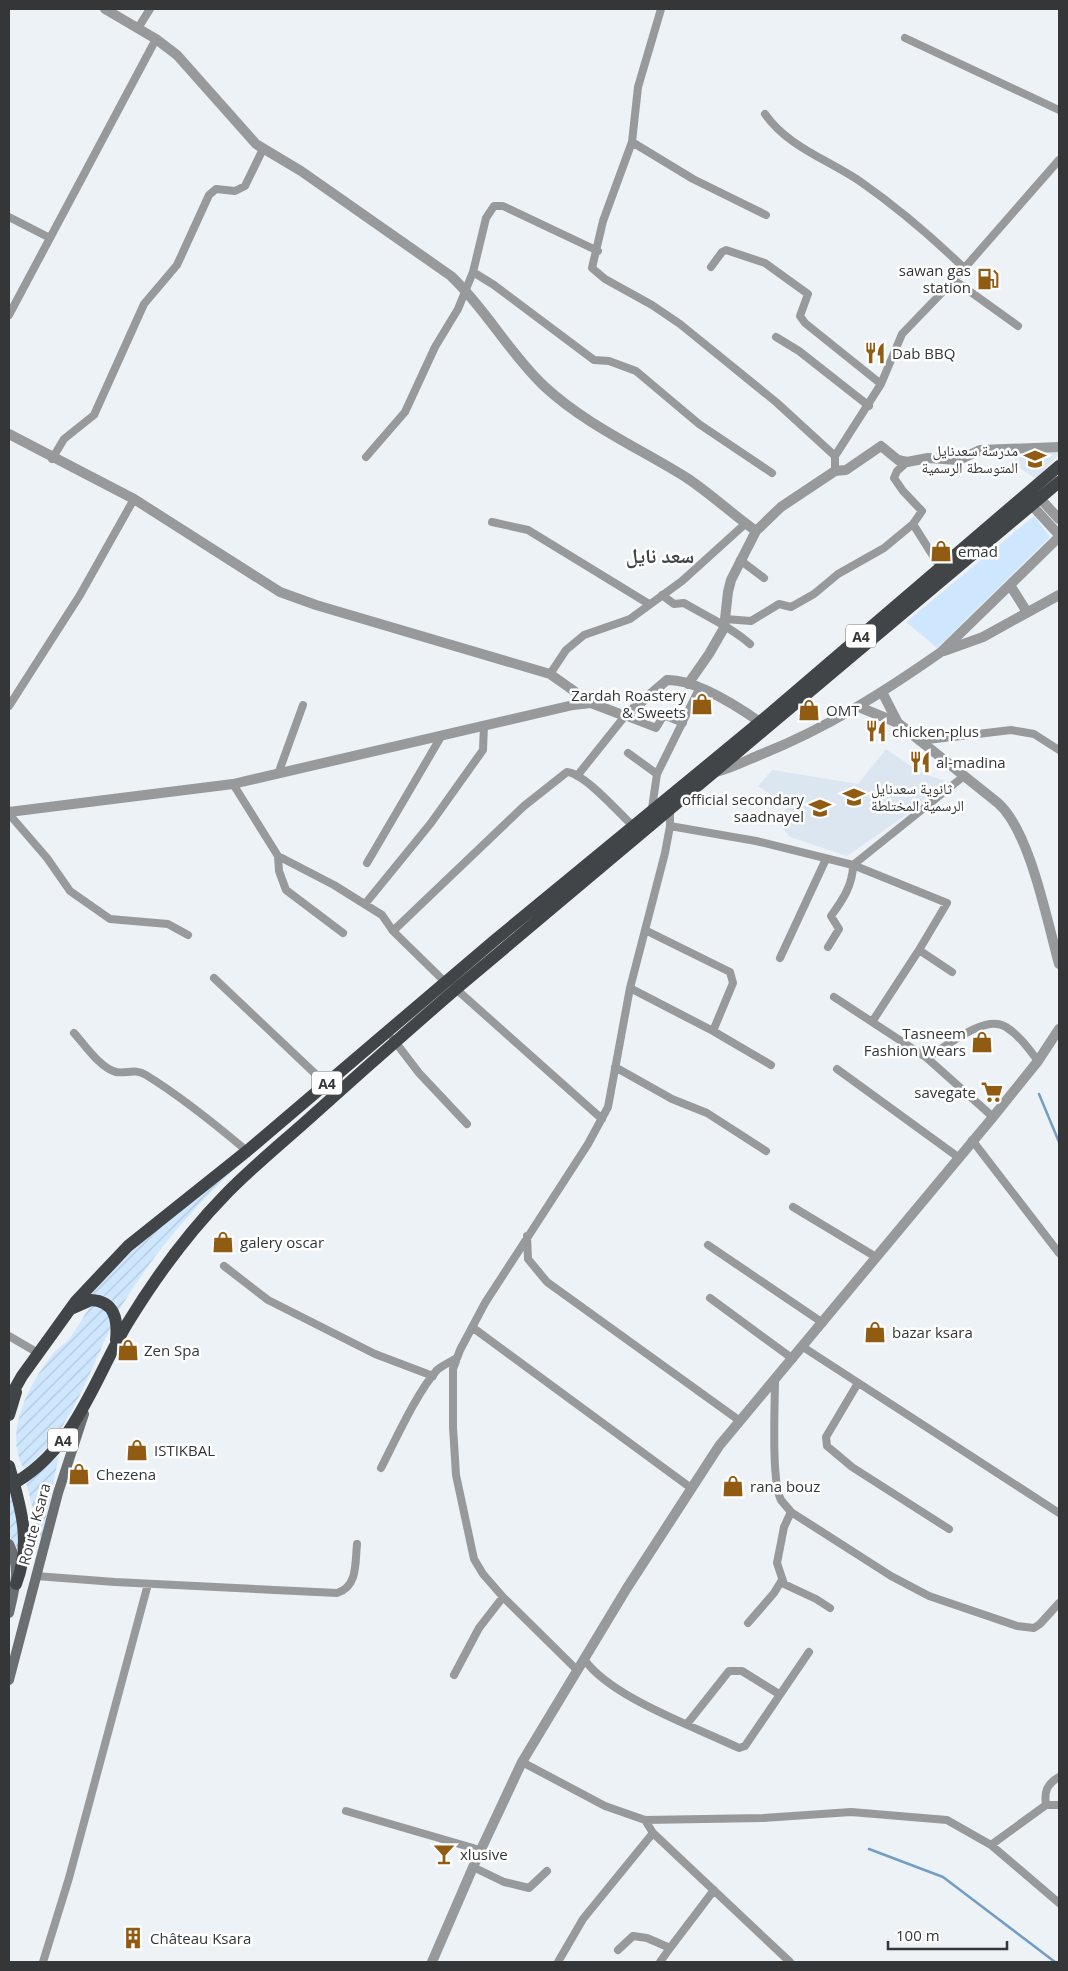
<svg xmlns="http://www.w3.org/2000/svg" width="1068" height="1971" viewBox="0 0 1068 1971" font-family="'Open Sans','Noto Naskh Arabic',sans-serif">
  <style>
    .built { fill: #dbe6f0 }
    .green { fill: #cfe7fe }
    .garden { fill: url(#garden-furrows) }
    .lines { fill: none; stroke-linecap: round; stroke-linejoin: round }
    .stream { stroke: #739dc4; stroke-width: 2.5 }
    .minor { stroke: #97999b; stroke-width: 8 }
    .tertiary { stroke: #97999b; stroke-width: 10 }
    .secondary { stroke: #6c6f71; stroke-width: 10 }
    .trunk { stroke: #424548; stroke-width: 12 }
    .labels { text-anchor: middle; dominant-baseline: central; stroke-width: 5; stroke-linejoin: round; paint-order: stroke }
    .shield { fill: #fff; stroke: #717274; stroke-width: 1 }
    .shield-label { font-size: 14px; font-weight: bold; fill: #343638 }
    .poi-label { font-size: 15px; fill: #343638; stroke: #fff; text-anchor: start }
    .street-label { font-size: 15px; fill: #343638; stroke: #fff }
    .district-label { font-size: 20px; font-weight: bold; fill: #414549; stroke: #fff }
  </style>
  <defs>
    <pattern id="garden-furrows" width="10" height="10" patternUnits="userSpaceOnUse" patternTransform="scale(1.25)"><rect width="10" height="10" fill="#cfe7fe"/><path d="M-1 1l2-2M0 10L10 0M9 11l2-2" fill="none" stroke="#b2c7da"/></pattern>
  </defs>
  <rect width="100%" height="100%" fill="#edf2f7"/>
  <path class="built" d="M1059,450V454L1036,479L1014,464L1017,452Z
    M886,749L921,773L952,783L847,856L790,837L774,818L789,807L758,786L772,770L858,784Z"/>
  <path class="green" d="M1034,516L1050,537L937,648L906,622Z"/>
  <path class="garden" d="M237,1167C190,1210 152,1256 119,1310C113,1298 103,1293 90,1294L131,1251L183,1207Z
    M96,1305L107,1312L111,1325L109,1331C87,1378 67,1437 24,1469C3,1433 29,1384 52,1355C56,1349 64,1345 69,1339C77,1329 82,1318 90,1307Z
    M59,1456L41,1541L26,1482Z
    M10,1489L18,1518V1550L9,1535Z"/>
  <g class="lines">
    <path class="stream" d="M1039,1094L1059,1142
      M869,1849L943,1877L1055,1962"/>
    <path class="minor" d="M661,9L638,87L632,142L603,221L592,268L605,279L652,305L680,324L776,402L835,456
      M138,28L150,9
      M905,38L1059,110
      M765,114C788,147 829,160 861,182C898,208 931,236 964,268
      M632,142L693,179L766,215
      M9,217L50,238
      M711,267L722,252L726,250L765,263L808,294L800,316L805,323L881,384
      M473,272L486,218L494,206H503L598,251
      M954,280L1018,326
      M9,315L156,39
      M776,337L799,351L869,406
      M366,457L405,412L435,347L458,309L473,272L494,285L594,360L609,361L636,371L699,424L772,473
      M52,459L64,439L94,415L144,304L177,265L209,195L216,189L235,191L245,186L263,149
      M907,462L897,471L894,478L903,491L922,511L913,524
      M835,471V456L881,384L902,334L954,280L1059,160
      M492,522L528,530L649,604
      M740,560L764,578
      M662,595L674,604L684,603C706,616 731,627 750,644
      M725,619L751,621L779,604L791,607L814,594L838,574L884,548L913,524L940,567
      M550,674L566,650L584,635L630,619L682,581L745,524
      M9,706L80,595L134,499
      M919,741L1011,730L1034,734L1059,750
      M628,753L657,774
      M278,774L303,705
      M577,776L625,716L656,728L664,715L683,723
      M233,784L278,856L334,885L382,915L393,931L445,982
      M652,808L657,774L699,689
      M9,814L47,858L70,891L110,919L168,924L188,935
      M670,826L756,841L853,865L964,776
      M278,856L279,871L286,890L343,933
      M367,863L442,735
      M365,904L431,823L483,750L484,725
      M645,930L730,972L733,983L713,1031L771,1065
      M393,931L524,806L567,772C584,773 618,812 632,825
      M828,947L839,929L831,916C842,901 853,885 853,865L947,903L919,950
      M780,958L826,859
      M214,978L326,1084
      M630,988L713,1031
      M456,989L602,1119
      M834,997L927,1058L993,1117
      M872,1022L919,950L952,972
      M74,1033C85,1045 100,1068 116,1072C127,1074 135,1068 146,1075C182,1097 215,1124 247,1151
      M393,1039L419,1073L467,1124
      M927,1058C946,1047 985,1013 1006,1027C1019,1035 1029,1049 1038,1061
      M615,1067L672,1099L707,1113L766,1151
      M837,1069L958,1157
      M972,1140L1059,1253
      M793,1207L876,1257
      M527,1236L528,1259L547,1282L740,1421
      M708,1245L823,1323
      M224,1266L268,1300L375,1354L433,1376
      M710,1298L793,1359
      M472,1327L691,1488
      M9,1336L38,1353
      M803,1347L1059,1513
      M775,1380C775,1403 771,1482 781,1500C784,1504 788,1508 791,1512L891,1576L929,1596L1017,1626L1034,1628L1040,1624L1059,1603
      M858,1383L826,1437L827,1446L852,1467L949,1529
      M381,1468C395,1441 417,1392 437,1370C443,1365 450,1362 457,1358
      M791,1512L784,1527L777,1563L784,1584L816,1599L830,1608
      M36,1576L115,1582L337,1593C358,1587 355,1563 357,1544
      M748,1623L774,1593L782,1580
      M584,1659C610,1697 695,1727 739,1748L745,1746L809,1652
      M577,1670L503,1597L483,1574L474,1559L456,1475L453,1427V1369L460,1350L485,1303L588,1144L608,1107L630,988L665,853L670,826V808
      M454,1675L479,1628L503,1597
      M687,1724L729,1671H742L779,1694
      M522,1762L605,1806L645,1820L763,1818L851,1812L947,1820L991,1845L1059,1903
      M1046,1805C1044,1791 1047,1784 1059,1777
      M346,1811L480,1850
      M645,1820L653,1833L790,1962
      M991,1845L1046,1805H1059
      M473,1867L504,1882L529,1888L547,1871
      M618,1950L633,1936L647,1938L670,1948L714,1890
      M43,1962L69,1878L148,1584
      M558,1962L583,1919L653,1833
      M660,1962L670,1948"/>
    <path class="tertiary" d="M105,9L156,39L177,55L256,144L301,171L451,276C486,309 509,353 544,386C586,425 639,448 687,478C711,494 732,514 756,531
      M9,434L134,499L280,592L316,605L550,674L591,703
      M1035,493L1059,519
      M1027,500L1059,535
      M1010,585L1027,612
      M944,651L983,637L1059,595
      M688,684L709,654L724,628L728,592L731,580L756,531L781,507L835,471L846,470L881,446L898,460L907,462L928,458L959,460L980,450L1059,447
      M882,692L898,723
      M859,707L898,723L998,803C1030,831 1047,921 1059,964
      M716,772C732,768 747,760 762,754C827,728 884,692 941,652L1059,537
      M9,812L233,784L573,705L591,703L625,716L667,680C695,679 737,706 760,722
      M432,1962L477,1858L522,1762L627,1588L719,1446L993,1117L1038,1061L1059,1029"/>
    <path class="secondary" d="M9,1544C21,1568 15,1588 9,1613
      M9,1680L58,1493L84,1414"/>
    <path class="trunk" d="M73,1308L91,1300C115,1301 118,1320 116,1340
      M9,1399L22,1376L76,1301L128,1246L247,1151L495,940L760,722L1059,466
      M9,1415L16,1392
      M9,1466C21,1507 32,1543 16,1584
      M9,1486C74,1452 92,1383 127,1324C155,1278 187,1234 225,1195C249,1170 277,1147 303,1124C354,1078 405,1033 456,989L1059,482"/>
  </g>
  <defs>
    <g id="fuel-bare" transform="scale(1.725)"><path d="M-5.5-6h7V0h2V4h1.3V-2.5L3-4.5l.8-.8L6-3V5H2.5V1h-1V6h-7ZM-4.2-4.7v3.2H.2V-4.7Z" fill="#925b12" stroke="#fff" stroke-width="2.5" paint-order="stroke"/></g>
    <g id="restaurant-bare" transform="scale(1.725)"><path d="M-5-6h1v4h1v-4h1v4h1v-4h1v5L-1.5 .5V6h-2V.5L-5-1ZM5-6V6H3V1.5H1.5Q1.5-4 5-6Z" fill="#925b12" stroke="#fff" stroke-width="2.5" paint-order="stroke"/></g>
    <g id="school-bare" transform="scale(1.725)"><path d="M0-5L7-2L0 1L-7-2ZM-4 1L0 2.5L4 1V4Q0 6-4 4Z" fill="#925b12" stroke="#fff" stroke-width="2.5" paint-order="stroke"/></g>
    <g id="shop-bare" transform="scale(1.725)"><path d="M-5-2.5h2.3a2.7 3.5 0 0 1 5.4 0H5L5.5 6h-11ZM-1.5-2.5h3a1.5 2.3 0 0 0-3 0Z" fill="#925b12" stroke="#fff" stroke-width="2.5" paint-order="stroke"/></g>
    <g id="supermarket-bare" transform="scale(1.725)"><path d="M-6-5.5h2.5l.6 2H6L4.5 2H-2.5L-4.4-4H-6ZM-1.5 3.2a1.3 1.3 0 1 0 .1 0ZM3 3.2a1.3 1.3 0 1 0 .1 0Z" fill="#925b12" stroke="#fff" stroke-width="2.5" paint-order="stroke"/></g>
    <g id="bar-bare" transform="scale(1.725)"><path d="M-6-5H6L.8 .8V4.5H3.5V6h-7V4.5H-.8V.8Z" fill="#925b12" stroke="#fff" stroke-width="2.5" paint-order="stroke"/></g>
    <g id="building-bare" transform="scale(1.725)"><path d="M-4-6H4V6H1V3H-1V6H-4ZM-2.5-4.3h1.7v1.8h-1.7ZM.8-4.3h1.7v1.8H.8ZM-2.5-1h1.7V.8h-1.7ZM.8-1h1.7V.8H.8Z" fill="#925b12" stroke="#fff" stroke-width="2.5" paint-order="stroke"/></g>
  </defs>
  <g fill-rule="evenodd">
    <use href="#fuel-bare" x="988" y="279"/>
    <use href="#restaurant-bare" x="875" y="353"/>
    <use href="#school-bare" x="1035" y="459"/>
    <use href="#shop-bare" x="941" y="551"/>
    <use href="#shop-bare" x="702" y="704"/>
    <use href="#shop-bare" x="809" y="710"/>
    <use href="#restaurant-bare" x="876" y="731"/>
    <use href="#restaurant-bare" x="920" y="762"/>
    <use href="#school-bare" x="854" y="797"/>
    <use href="#school-bare" x="820" y="808"/>
    <use href="#shop-bare" x="982" y="1042"/>
    <use href="#supermarket-bare" x="992" y="1092"/>
    <use href="#shop-bare" x="223" y="1242"/>
    <use href="#shop-bare" x="875" y="1332"/>
    <use href="#shop-bare" x="128" y="1350"/>
    <use href="#shop-bare" x="137" y="1450"/>
    <use href="#shop-bare" x="79" y="1474"/>
    <use href="#shop-bare" x="733" y="1486"/>
    <use href="#bar-bare" x="444" y="1854"/>
    <use href="#building-bare" x="133" y="1938"/>
  </g>
  <g class="labels">
    <g class="shield">
      <rect x="846" y="624.5" width="30" height="23" rx="4"/>
      <rect x="312" y="1071.5" width="30" height="23" rx="4"/>
      <rect x="48" y="1428.5" width="30" height="23" rx="4"/>
    </g>
    <g class="shield-label">
      <text x="861" y="636">A4</text>
      <text x="327" y="1083">A4</text>
      <text x="63" y="1440">A4</text>
    </g>
    <g class="poi-label">
      <text x="971" y="270" text-anchor="end">sawan gas<tspan x="971" dy="17">station</tspan></text>
      <text x="892" y="353">Dab BBQ</text>
      <text x="1018" y="450" text-anchor="end">مدرسة سعدنايل<tspan x="1018" dy="17">المتوسطة الرسمية</tspan></text>
      <text x="958" y="551">emad</text>
      <text x="686" y="695" text-anchor="end">Zardah Roastery<tspan x="686" dy="17">&amp; Sweets</tspan></text>
      <text x="826" y="710">OMT</text>
      <text x="892" y="731">chicken-plus</text>
      <text x="936" y="762">al-madina</text>
      <text x="871" y="788">ثانوية سعدنايل<tspan x="871" dy="17">الرسمية المختلطة</tspan></text>
      <text x="804" y="799" text-anchor="end">official secondary<tspan x="804" dy="17">saadnayel</tspan></text>
      <text x="966" y="1033" text-anchor="end">Tasneem<tspan x="966" dy="17">Fashion Wears</tspan></text>
      <text x="976" y="1092" text-anchor="end">savegate</text>
      <text x="240" y="1242">galery oscar</text>
      <text x="892" y="1332">bazar ksara</text>
      <text x="144" y="1350">Zen Spa</text>
      <text x="154" y="1450">ISTIKBAL</text>
      <text x="96" y="1474">Chezena</text>
      <text x="750" y="1486">rana bouz</text>
      <text x="460" y="1854">xlusive</text>
      <text x="150" y="1938">Château Ksara</text>
    </g>
    <g class="street-label">
      <text transform="translate(34 1524) rotate(-75)">Route Ksara</text>
    </g>
    <g class="district-label">
      <text x="660" y="555">سعد نايل</text>
    </g>
  </g>
  <rect width="1068" height="1971" fill="none" stroke="#343638" stroke-width="20"/>
  <path d="M888 1941v8h119v-8" fill="none" stroke="#343638" stroke-width="2.5"/>
  <text x="896" y="1941" font-size="15" fill="#343638" stroke="#ffffff" stroke-width="4" paint-order="stroke">100 m</text>
</svg>
